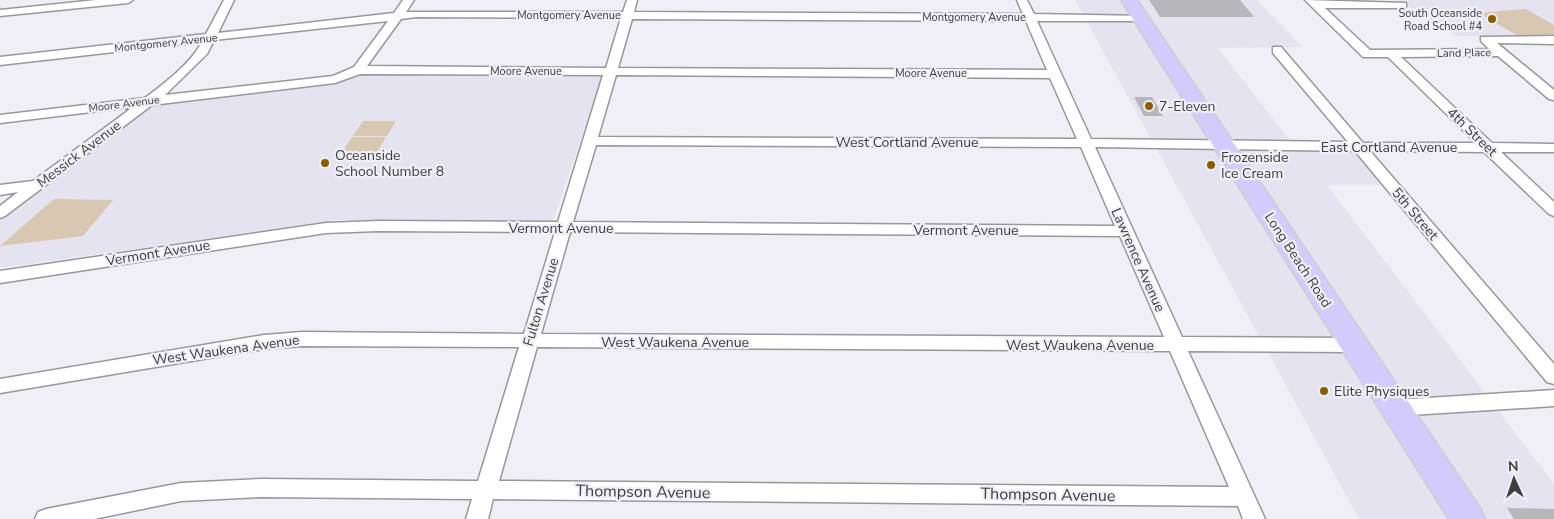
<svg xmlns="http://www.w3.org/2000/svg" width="1554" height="519" viewBox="0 0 1554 519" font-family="'Nunito Sans',sans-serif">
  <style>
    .built { fill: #e5e3f0 }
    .green { fill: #d8c8b1 }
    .building { fill: #b6b6bb }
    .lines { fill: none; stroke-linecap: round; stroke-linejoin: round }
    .minor-casing { stroke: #97979c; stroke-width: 3 }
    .primary-casing { stroke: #cdcdcd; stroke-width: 3 }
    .minor { fill: #fff; fill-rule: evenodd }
    .primary { fill: #d3cbfb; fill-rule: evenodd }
    .poi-dot { fill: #8a5e00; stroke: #efeff5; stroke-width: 2 }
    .labels { text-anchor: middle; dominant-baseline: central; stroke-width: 4.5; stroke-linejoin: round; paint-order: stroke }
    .far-poi-label { font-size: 11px; fill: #3d3d3f; stroke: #efeff5; text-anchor: end }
    .far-street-label { font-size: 11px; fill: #3d3d3f; stroke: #efeff5 }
    .poi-label { font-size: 14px; fill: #3d3d3f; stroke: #efeff5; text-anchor: start }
    .street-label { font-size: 14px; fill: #3d3d3f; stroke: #efeff5 }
    .near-street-label { font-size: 16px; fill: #3d3d3f; stroke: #efeff5 }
  </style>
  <rect width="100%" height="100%" fill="#efeff5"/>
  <path class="built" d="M1075,0H1257L1302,47L1218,48L1290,141H1345L1381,185H1327L1554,484V519H1359Z
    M1399,0H1554V36H1456Z
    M362,73L603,75L553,221L336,220L0,268V221L154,105L338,82Z"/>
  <path class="green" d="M1526,9L1554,25V34L1518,36L1478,13Z
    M363,121H396L387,136H353Z
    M352,137H386L377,152H342Z
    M54,199L113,200L83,236L0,246Z"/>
  <path class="building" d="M1149,0H1240L1254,17H1160Z
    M1134,97H1152L1163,116H1144Z
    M1507,508L1554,509V519H1514Z"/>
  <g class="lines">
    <g class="minor-casing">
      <path id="minor" d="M96,0H133L128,3L0,16V10Z
        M224,0H234L218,33L394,13L403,0H414L406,12H623L627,0H637L634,12L1023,14L1017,0H1027L1034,14L1145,16V20L1141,21H1037L1091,139L1348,142L1273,53V47H1281L1363,143H1476L1388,57H1363L1305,0L1406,3V7L1402,8H1325L1370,50L1489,49L1481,41V37L1554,36V44L1497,43L1554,90V100L1549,99L1498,56L1401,57L1492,143L1554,144V152H1501L1554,202V216L1549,214L1484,152L1370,151L1554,364V384L1547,382L1355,151L1095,147L1182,337L1353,338L1359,340L1362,345L1359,350L1353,352L1188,351L1265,519H1243L1238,506L493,499L488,519H466L472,499L261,497L181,501L94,519H35L38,512L46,509L181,483L261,479L478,481L519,347L302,346L264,349L0,393V379L264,335L302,332L524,334L555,232L378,231L326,233L0,283V271L326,223L378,221L558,222L603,75L360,74L335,83L152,105L5,216L0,218V206L18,192L0,195V185L33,181L133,107L0,123V115L145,98C165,83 190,64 202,42L0,65V57L206,34ZM416,17L621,18L606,68L367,66L401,19ZM632,19L1026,21L1047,70L618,68ZM388,21L354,67L333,76L165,95L207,54L214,40ZM616,75L1050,78L1077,139L598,137ZM596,145L1081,147L1115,226L573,222ZM570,232L1120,236L1164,337L541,334ZM537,347L1170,351L1229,487L499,481Z
        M1554,390V406L1395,416L1388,414L1385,408L1388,402L1395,400Z"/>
    </g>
    <g class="primary-casing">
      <path id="primary" d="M1121,0H1137L1480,508L1485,519H1449Z"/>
    </g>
    <use href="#minor" class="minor"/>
    <use href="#primary" class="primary"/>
  </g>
  <g class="poi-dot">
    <circle cx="1492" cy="19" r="5"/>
    <circle cx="1149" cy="106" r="5"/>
    <circle cx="325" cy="163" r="5"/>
    <circle cx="1211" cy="165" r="5"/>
    <circle cx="1324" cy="391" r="5"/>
  </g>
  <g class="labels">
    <g class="far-poi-label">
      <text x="1482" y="13">South Oceanside<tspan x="1482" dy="13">Road School #4</tspan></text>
    </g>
    <g class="far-street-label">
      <text x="569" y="15">Montgomery Avenue</text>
      <text x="974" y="17">Montgomery Avenue</text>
      <text transform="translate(166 43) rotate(-6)">Montgomery Avenue</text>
      <text transform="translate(1464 53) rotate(-1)">Land Place</text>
      <text x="526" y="71">Moore Avenue</text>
      <text x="931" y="73">Moore Avenue</text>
      <text transform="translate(124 104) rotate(-7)">Moore Avenue</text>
    </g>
    <g class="poi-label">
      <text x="1159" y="106">7-Eleven</text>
      <text x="335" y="155">Oceanside<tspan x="335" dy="16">School Number 8</tspan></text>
      <text x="1221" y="157">Frozenside<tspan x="1221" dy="16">Ice Cream</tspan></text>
      <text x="1334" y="391">Elite Physiques</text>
    </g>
    <g class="street-label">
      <text transform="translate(1472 132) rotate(44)">4th Street</text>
      <text x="907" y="142">West Cortland Avenue</text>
      <text x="1389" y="147">East Cortland Avenue</text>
      <text transform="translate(79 154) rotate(-37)">Messick Avenue</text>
      <text transform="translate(1415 214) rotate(50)">5th Street</text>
      <text x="561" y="228">Vermont Avenue</text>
      <text x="966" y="230">Vermont Avenue</text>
      <text transform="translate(158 253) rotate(-9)">Vermont Avenue</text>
      <text transform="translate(1138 260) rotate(66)">Lawrence Avenue</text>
      <text transform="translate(1298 260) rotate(57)">Long Beach Road</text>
      <text transform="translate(541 302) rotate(-73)">Fulton Avenue</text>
      <text x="675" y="342">West Waukena Avenue</text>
      <text x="1080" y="345">West Waukena Avenue</text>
      <text transform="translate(226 350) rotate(-8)">West Waukena Avenue</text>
    </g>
    <g class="near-street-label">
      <text transform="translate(643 492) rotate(1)">Thompson Avenue</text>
      <text transform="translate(1048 495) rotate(1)">Thompson Avenue</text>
    </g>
  </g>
  <g transform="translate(1514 479) rotate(357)" stroke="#efeff5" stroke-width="4" paint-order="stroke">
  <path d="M0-4L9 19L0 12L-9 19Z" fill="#3d3d3f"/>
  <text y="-8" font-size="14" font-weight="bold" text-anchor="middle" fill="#3d3d3f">N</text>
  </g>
</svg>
